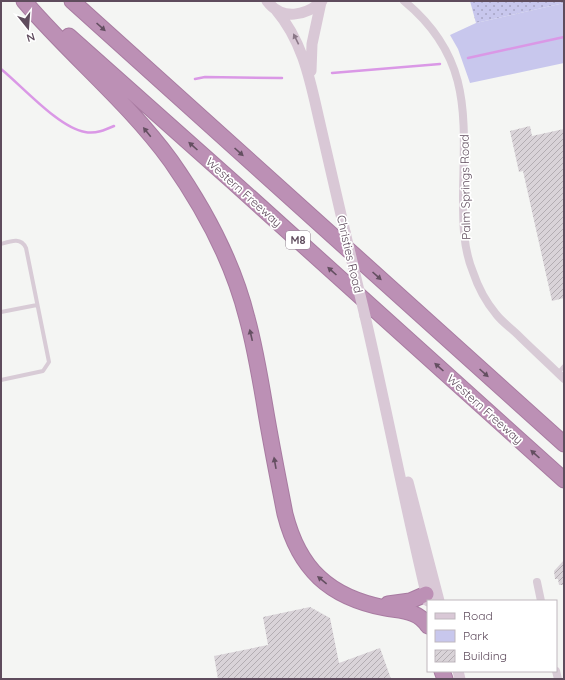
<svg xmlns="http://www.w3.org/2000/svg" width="565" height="680" viewBox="0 0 565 680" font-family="Quicksand,sans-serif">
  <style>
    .grass { fill: url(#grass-dots) }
    .green { fill: #c8c7ed }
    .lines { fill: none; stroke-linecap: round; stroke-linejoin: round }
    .stream { stroke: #da98e6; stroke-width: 2.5 }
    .building { fill: url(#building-hatch) }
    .highway-casing { stroke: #a87ba1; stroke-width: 17 }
    .lane { stroke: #d8cbd6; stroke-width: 4 }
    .street { stroke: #d8cbd6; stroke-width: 8 }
    .secondary { stroke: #d9c8d6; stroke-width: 11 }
    .highway { stroke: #bc90b5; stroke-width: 15 }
    .secondary-bridge { stroke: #d9c8d6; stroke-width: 11 }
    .oneway { fill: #644f61 }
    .oneway2 { fill: #8a7787 }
    .labels { text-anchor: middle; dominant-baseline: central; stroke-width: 3.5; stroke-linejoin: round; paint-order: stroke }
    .shield { fill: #fff; stroke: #8f828e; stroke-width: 1 }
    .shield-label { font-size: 11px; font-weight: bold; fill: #5f4c5d }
    .street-label { font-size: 12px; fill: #5f4c5d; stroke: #fff }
  </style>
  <defs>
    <pattern id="grass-dots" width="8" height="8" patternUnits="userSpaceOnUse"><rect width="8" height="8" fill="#c8c7ed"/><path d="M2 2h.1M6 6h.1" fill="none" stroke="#a6a4c3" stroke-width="1.8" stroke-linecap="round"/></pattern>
    <pattern id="building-hatch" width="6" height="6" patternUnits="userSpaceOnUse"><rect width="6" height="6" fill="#d9d3d8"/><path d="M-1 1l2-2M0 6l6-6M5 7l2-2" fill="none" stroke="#b3adb2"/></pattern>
  </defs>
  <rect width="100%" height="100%" fill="#f4f5f3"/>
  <path class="grass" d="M470,1H564V3L476,23Z"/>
  <path class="green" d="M564,3V63L470,83L458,49L450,35L476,23Z"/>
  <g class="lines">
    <path class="stream" d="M468,58L564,37
      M1,69C22,86 59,128 85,132C96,134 105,130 114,126
      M332,73L440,64
      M195,79L205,77L282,78"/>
  </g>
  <path class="building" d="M530,126L532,136L564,129V298L552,301L523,171L519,172L510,131Z
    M564,560V585H559L558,579H555L554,571Z
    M310,607L330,618L339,663L380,648L391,679H218L214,656L268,645L263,617Z"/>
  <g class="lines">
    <g class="highway-casing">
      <path id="highway" d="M24,1C71,56 128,102 171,161C204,208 233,262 247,318C255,347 260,377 265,407C271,443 278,478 285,514C299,569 329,597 385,608C401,611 418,610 428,626
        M72,1L564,444
        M69,36L232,181L564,480
        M388,604L410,601L426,594
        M442,671L445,679"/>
    </g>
    <path class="lane" d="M1,244C11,241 21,237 26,248L49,362L43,371L1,380
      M1,312L37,305
      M558,373L564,366"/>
    <path class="street" d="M404,1C473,58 464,117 463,197C463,222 463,248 473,272C478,287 486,302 496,314C502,322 511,328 518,335C533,350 549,364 564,379
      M537,582L541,601
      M556,671L558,679"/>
    <path class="secondary" d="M267,1C282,21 306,16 322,1
      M276,10C305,44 311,86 321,128C329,163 337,197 345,232
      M311,71L312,44L321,2
      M365,316C387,411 405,506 428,601
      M408,482L439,601
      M458,671L460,679"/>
    <use href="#highway" class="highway"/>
    <path class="secondary-bridge" d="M345,232L365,316"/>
  </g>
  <defs><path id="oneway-solid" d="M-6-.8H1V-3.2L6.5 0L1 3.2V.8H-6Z"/></defs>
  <g class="oneway">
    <use href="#oneway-solid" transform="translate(101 27) rotate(42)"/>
    <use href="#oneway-solid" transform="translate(147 132) rotate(-129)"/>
    <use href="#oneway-solid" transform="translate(193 146) rotate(-138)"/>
    <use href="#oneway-solid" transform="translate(239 152) rotate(42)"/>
    <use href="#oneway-solid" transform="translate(332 271) rotate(-138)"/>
    <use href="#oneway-solid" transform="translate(377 276) rotate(42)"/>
    <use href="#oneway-solid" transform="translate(251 335) rotate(-103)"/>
    <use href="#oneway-solid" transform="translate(439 367) rotate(-138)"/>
    <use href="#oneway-solid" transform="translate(484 373) rotate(42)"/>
    <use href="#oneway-solid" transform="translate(535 454) rotate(-138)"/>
    <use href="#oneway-solid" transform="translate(275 463) rotate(-100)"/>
    <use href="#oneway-solid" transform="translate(322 580) rotate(-141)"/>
  </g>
  <use class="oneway2" href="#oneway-solid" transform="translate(296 39) rotate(-116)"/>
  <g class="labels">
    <rect class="shield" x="286" y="231" width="24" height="18" rx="3"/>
    <g class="shield-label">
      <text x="298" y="240">M8</text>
    </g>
    <g class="street-label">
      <text transform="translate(465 187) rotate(-91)">Palm Springs Road</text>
      <text transform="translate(244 192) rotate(42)">Western Freeway</text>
      <text transform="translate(350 254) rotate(77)">Christies Road</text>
      <text transform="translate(485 409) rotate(42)">Western Freeway</text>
    </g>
  </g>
  <rect width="565" height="680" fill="none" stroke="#5f4c5d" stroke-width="4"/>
  <rect x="427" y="600" width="130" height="72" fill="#ffffff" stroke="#bfb7be"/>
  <rect x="435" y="613" width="20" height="6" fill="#d9c8d6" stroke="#bfb7be"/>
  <text x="463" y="620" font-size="12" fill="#5f4c5d">Road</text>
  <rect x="435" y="630" width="20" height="12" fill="#c8c7ed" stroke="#bfb7be"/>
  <text x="463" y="640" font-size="12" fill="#5f4c5d">Park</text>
  <rect x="435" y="650" width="20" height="12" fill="url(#building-hatch)" stroke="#bfb7be"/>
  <text x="463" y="660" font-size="12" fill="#5f4c5d">Building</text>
  <g transform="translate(28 28) rotate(163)" stroke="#ffffff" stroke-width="3" paint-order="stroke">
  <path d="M0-3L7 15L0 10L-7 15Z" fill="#5f4c5d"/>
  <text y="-6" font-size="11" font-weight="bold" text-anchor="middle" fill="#5f4c5d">N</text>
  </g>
</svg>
